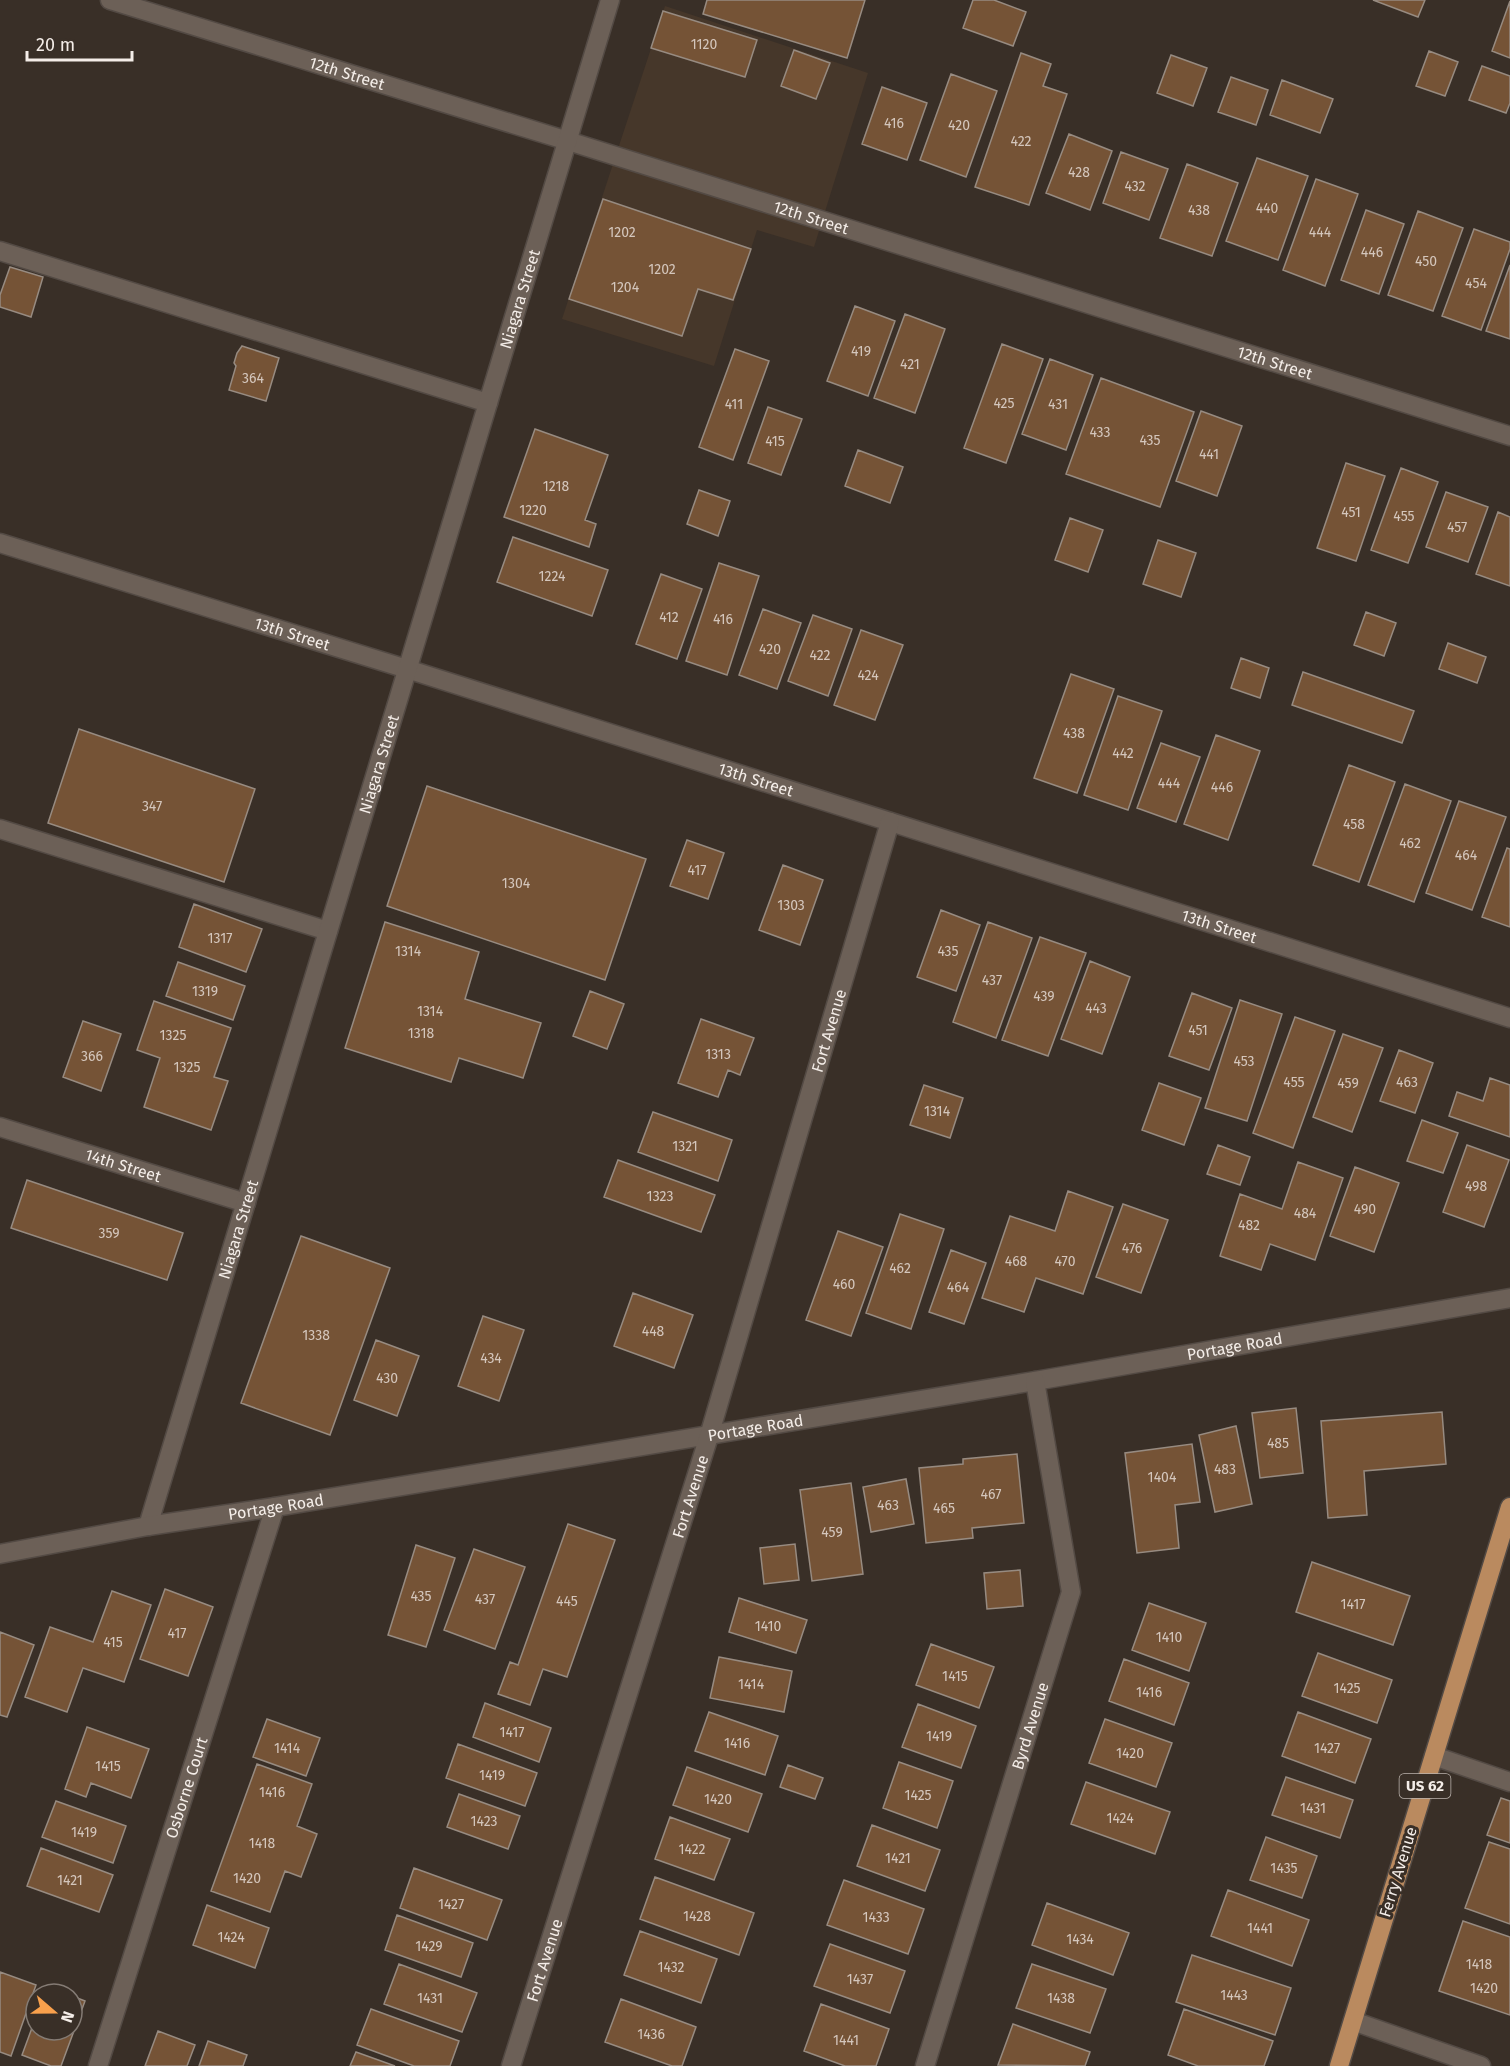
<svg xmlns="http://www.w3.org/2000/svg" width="1510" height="2066" viewBox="0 0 1510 2066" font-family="'Fira Sans',sans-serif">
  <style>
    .built { fill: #46372a }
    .building { fill: #755336; stroke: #978b81; stroke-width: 1.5 }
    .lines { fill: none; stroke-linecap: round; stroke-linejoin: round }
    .minor-casing { stroke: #534a44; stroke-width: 21 }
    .major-casing { stroke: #534a44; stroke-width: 21 }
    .minor { stroke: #6c6057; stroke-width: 18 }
    .major { stroke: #ba8a5f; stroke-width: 18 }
    .labels { text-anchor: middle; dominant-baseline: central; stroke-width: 6; stroke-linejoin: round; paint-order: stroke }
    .number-label { font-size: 14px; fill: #d4c6bc }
    .shield { fill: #392f27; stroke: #bcb4ae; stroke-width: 1.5 }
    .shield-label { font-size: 15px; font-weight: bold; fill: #f4ede8 }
    .street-label { font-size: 16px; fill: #f4ede8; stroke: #392f27 }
  </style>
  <rect width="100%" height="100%" fill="#392f27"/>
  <path class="built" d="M665,6L868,73L814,247L757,230L714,366L562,319Z"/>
  <path class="building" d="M707,0H865L847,58L703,14Z
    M973,0H994L1026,12L1013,46L963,28Z
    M1373,0H1425L1418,17Z
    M1510,1V58L1492,51Z
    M663,11L757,40L745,77L651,48Z
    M794,50L830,63L816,99L781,86Z
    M1429,51L1458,62L1445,96L1416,86Z
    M1021,53L1051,64L1043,86L1067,94L1029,205L975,187Z
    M1171,55L1207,68L1193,106L1157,93Z
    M1482,66L1510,76V103L1506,113L1469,100Z
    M951,74L997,91L966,177L920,160Z
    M1231,77L1268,90L1256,125L1218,112Z
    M1282,80L1333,99L1320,133L1270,115Z
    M882,87L927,103L907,160L862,144Z
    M1069,134L1112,151L1090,210L1046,193Z
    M1121,152L1168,169L1149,220L1103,203Z
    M1257,158L1308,176L1278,260L1226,241Z
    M1187,164L1238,183L1212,256L1160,238Z
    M1316,179L1358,194L1325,286L1283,270Z
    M603,199L751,249L733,300L698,289L682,336L569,299Z
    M1366,210L1404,224L1379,294L1341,280Z
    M1418,211L1463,228L1433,311L1388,295Z
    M1474,229L1510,242V249L1481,330L1442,316Z
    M1510,265V339L1486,331Z
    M10,267L43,277L31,317L0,307V295Z
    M855,306L895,321L868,396L827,381Z
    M905,314L945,329L915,413L874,398Z
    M1002,344L1043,359L1006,463L964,448Z
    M242,346L279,358L266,401L229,390L236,366L234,363L237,353Z
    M735,349L769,361L733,460L699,447Z
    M1050,359L1093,375L1066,450L1022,434Z
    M1101,378L1194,412L1160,507L1066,474Z
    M768,407L802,419L781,475L748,463Z
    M1201,411L1242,426L1217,496L1176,481Z
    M535,429L608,455L585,520L596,524L589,547L504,517Z
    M858,450L903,467L890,503L845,486Z
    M1346,463L1385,476L1356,561L1317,548Z
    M1401,468L1438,482L1408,563L1371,550Z
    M699,490L730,501L718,536L687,524Z
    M1446,492L1488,507L1468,562L1426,547Z
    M1498,512L1510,517V586L1476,574Z
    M1070,518L1103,530L1088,572L1055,560Z
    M513,537L608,570L592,616L497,582Z
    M1158,540L1196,553L1181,597L1143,584Z
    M719,563L759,576L727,675L686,661Z
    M661,574L702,589L677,659L636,644Z
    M763,609L801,623L777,689L739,675Z
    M1366,612L1396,623L1384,656L1354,645Z
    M813,615L852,629L828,696L788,681Z
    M861,630L903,645L875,720L834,705Z
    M1448,643L1486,657L1477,683L1439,669Z
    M1241,658L1269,668L1260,698L1231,688Z
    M1303,672L1414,711L1402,743L1292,705Z
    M1071,674L1114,689L1077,793L1034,778Z
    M1118,696L1162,711L1128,810L1084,795Z
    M79,729L255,789L224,882L48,823Z
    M1216,735L1260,751L1228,840L1184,824Z
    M1161,743L1200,757L1176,822L1137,808Z
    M1349,765L1395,782L1359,882L1313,865Z
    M1405,784L1451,801L1414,902L1368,885Z
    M427,786L646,859L605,980L387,906Z
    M1459,801L1506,817L1472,910L1426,893Z
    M687,840L724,853L708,899L670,886Z
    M1507,848L1510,849V927L1482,917Z
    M783,865L823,880L800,945L759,930Z
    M194,904L262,929L246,972L179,947Z
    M941,910L980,925L956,991L917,977Z
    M385,922L479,952L465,999L541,1023L523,1078L459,1058L451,1082L345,1048Z
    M988,922L1032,938L996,1038L953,1022Z
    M1040,937L1086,953L1048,1056L1002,1040Z
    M1090,961L1130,977L1102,1054L1061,1039Z
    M178,962L245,986L233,1020L166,996Z
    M590,991L624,1004L607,1049L573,1036Z
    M1192,993L1232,1008L1209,1070L1169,1056Z
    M1240,1000L1282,1014L1247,1121L1205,1108Z
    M154,1001L231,1028L214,1077L228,1081L211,1130L144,1107L160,1058L137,1050Z
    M1295,1017L1335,1031L1293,1148L1253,1133Z
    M701,1019L754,1038L740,1075L728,1070L718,1097L678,1083Z
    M83,1021L121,1034L101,1091L63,1077Z
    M1343,1034L1383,1048L1352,1132L1313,1117Z
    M1399,1050L1433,1063L1415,1113L1380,1101Z
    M1490,1078L1510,1085V1137L1449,1116L1457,1092L1483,1101Z
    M1159,1083L1201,1098L1184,1145L1142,1130Z
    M924,1085L963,1098L950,1138L910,1125Z
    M653,1112L732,1140L718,1181L638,1152Z
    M1422,1120L1458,1133L1443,1173L1407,1161Z
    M1218,1145L1250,1157L1240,1185L1207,1174Z
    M1467,1145L1509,1160L1484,1227L1443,1212Z
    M618,1160L715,1195L701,1232L604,1197Z
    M1298,1162L1343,1178L1315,1260L1270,1244L1261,1270L1220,1256L1240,1194L1282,1209Z
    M1355,1167L1399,1183L1374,1252L1330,1236Z
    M27,1180L183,1233L167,1280L11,1228Z
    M1068,1191L1113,1207L1083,1294L1036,1278L1024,1312L982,1298L1010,1216L1055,1231Z
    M1123,1204L1168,1220L1141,1293L1096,1277Z
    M900,1214L944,1229L911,1329L866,1313Z
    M838,1231L883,1247L851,1336L806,1320Z
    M301,1236L390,1268L330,1435L241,1403Z
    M951,1250L986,1263L964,1324L929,1312Z
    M633,1293L693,1315L674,1368L614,1346Z
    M483,1316L524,1330L499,1401L458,1386Z
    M376,1340L419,1356L397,1416L354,1400Z
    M1296,1408L1303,1473L1260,1478L1252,1413Z
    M1442,1412L1446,1464L1364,1471L1367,1515L1328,1518L1321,1421Z
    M1236,1426L1252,1504L1215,1512L1199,1435Z
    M1192,1444L1200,1502L1175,1505L1179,1548L1137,1553L1125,1453Z
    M1017,1454L1024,1523L972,1528L973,1538L926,1543L919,1468L963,1464V1459Z
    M906,1479L914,1524L871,1532L863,1487Z
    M851,1483L863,1574L812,1581L800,1490Z
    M568,1524L615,1540L567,1677L543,1669L530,1705L498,1694L510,1662L518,1665Z
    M795,1544L799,1580L764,1584L760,1548Z
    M416,1545L455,1558L426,1647L388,1635Z
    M474,1549L525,1567L495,1649L444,1630Z
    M1312,1562L1410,1596L1393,1645L1296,1612Z
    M1020,1570L1023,1606L987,1609L984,1573Z
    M165,1589L213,1607L188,1676L140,1659Z
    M112,1591L151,1605L124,1682L83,1668L67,1712L25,1697L50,1627L93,1642Z
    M739,1598L807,1620L796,1653L729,1632Z
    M1149,1603L1206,1623L1189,1671L1132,1650Z
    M0,1632L34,1645L7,1717L0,1715Z
    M931,1644L994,1667L979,1708L916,1685Z
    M1318,1653L1392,1680L1377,1723L1302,1696Z
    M719,1657L792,1671L784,1712L710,1698Z
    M1124,1659L1189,1683L1174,1725L1109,1701Z
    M485,1703L551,1728L539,1762L473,1737Z
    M918,1704L976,1726L961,1768L902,1747Z
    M709,1712L778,1736L765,1775L695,1751Z
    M1298,1712L1371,1739L1355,1783L1282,1756Z
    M267,1719L320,1738L306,1776L253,1757Z
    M1105,1719L1172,1743L1156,1787L1089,1763Z
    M87,1727L149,1749L131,1798L91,1783L86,1797L65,1789Z
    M458,1744L537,1773L525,1806L446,1778Z
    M899,1762L953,1781L937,1828L883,1808Z
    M257,1764L312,1784L297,1826L317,1834L301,1877L285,1871L270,1912L211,1891Z
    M788,1765L823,1778L815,1799L780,1787Z
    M687,1767L762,1794L748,1832L673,1805Z
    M1286,1777L1353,1800L1340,1838L1272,1815Z
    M1086,1782L1170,1812L1155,1854L1071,1824Z
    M459,1794L520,1816L508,1849L447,1827Z
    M1501,1798L1510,1801V1843L1487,1835Z
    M56,1801L126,1826L113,1863L42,1837Z
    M670,1817L730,1839L714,1880L655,1859Z
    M872,1825L940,1850L925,1891L857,1866Z
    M1266,1837L1317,1856L1302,1898L1250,1880Z
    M1489,1842L1510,1849V1924L1465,1908Z
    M41,1848L113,1875L99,1912L27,1886Z
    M414,1868L502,1900L487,1940L400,1908Z
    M655,1877L754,1913L739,1955L640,1919Z
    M844,1880L924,1909L908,1954L827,1925Z
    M1228,1890L1309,1920L1292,1966L1211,1936Z
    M1047,1903L1129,1933L1113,1975L1032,1945Z
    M207,1905L269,1928L255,1968L193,1945Z
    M397,1915L473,1943L461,1977L385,1950Z
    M1463,1921L1510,1937V2015L1439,1991Z
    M640,1931L717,1959L701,2003L624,1975Z
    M830,1944L905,1971L890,2013L814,1986Z
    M1192,1955L1291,1988L1275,2035L1176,2002Z
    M399,1964L477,1993L462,2032L384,2004Z
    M1032,1964L1106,1989L1090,2033L1016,2008Z
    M0,1972L36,1985L11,2056L0,2052Z
    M72,1996L85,2001L61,2066H51L22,2055L36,2017V2030H72Z
    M621,1999L696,2027L682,2066H672L605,2042Z
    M821,2004L889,2029L876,2066H845L804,2051Z
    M371,2009L459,2041L450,2066H414L357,2045Z
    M1184,2009L1273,2041L1264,2066H1198L1168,2055Z
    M1013,2024L1090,2052L1085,2066L998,2065Z
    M158,2031L195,2045L187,2066H145Z
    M208,2041L247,2055L243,2066H199Z
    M356,2052L395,2066H350Z"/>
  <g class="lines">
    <g class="minor-casing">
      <g id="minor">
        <path id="s1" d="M110,0L568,141L1510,436"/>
        <path d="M0,251L488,403"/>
        <path id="s2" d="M0,543L407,669L1510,1018"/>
        <path d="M0,829L328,931"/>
        <path id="s3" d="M0,1127L246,1203"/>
        <path id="s4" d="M148,1526L610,0"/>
        <path id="s5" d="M0,1554L148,1526L275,1507L1035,1381L1510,1298"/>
        <path d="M1434,1756L1510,1782"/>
        <path d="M1353,2021L1481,2066"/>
        <path id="s6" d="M98,2066L275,1507"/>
        <path id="s7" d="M511,2066L709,1436L890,822"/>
        <path id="s8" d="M925,2066L1071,1592L1035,1381"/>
      </g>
    </g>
    <g class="major-casing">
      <path id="major" d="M1339,2066L1510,1507"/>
    </g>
    <use href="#minor" class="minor"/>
    <use href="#major" class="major"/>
  </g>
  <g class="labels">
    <g class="number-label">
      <text x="704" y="44">1120</text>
      <text x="894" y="123">416</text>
      <text x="959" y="125">420</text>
      <text x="1021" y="141">422</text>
      <text x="1079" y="172">428</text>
      <text x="1135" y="186">432</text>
      <text x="1267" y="208">440</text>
      <text x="1199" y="210">438</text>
      <text x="622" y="232">1202</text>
      <text x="1320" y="232">444</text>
      <text x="1372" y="252">446</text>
      <text x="1426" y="261">450</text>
      <text x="662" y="269">1202</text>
      <text x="1476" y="283">454</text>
      <text x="625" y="287">1204</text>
      <text x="861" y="351">419</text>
      <text x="910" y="364">421</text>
      <text x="253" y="378">364</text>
      <text x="1004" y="403">425</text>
      <text x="734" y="404">411</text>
      <text x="1058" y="404">431</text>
      <text x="1100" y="432">433</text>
      <text x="1150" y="440">435</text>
      <text x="775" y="441">415</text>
      <text x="1209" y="454">441</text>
      <text x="556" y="486">1218</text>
      <text x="533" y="510">1220</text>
      <text x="1351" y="512">451</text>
      <text x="1404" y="516">455</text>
      <text x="1457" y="527">457</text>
      <text x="552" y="576">1224</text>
      <text x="669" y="617">412</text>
      <text x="723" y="619">416</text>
      <text x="770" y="649">420</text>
      <text x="820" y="655">422</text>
      <text x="868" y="675">424</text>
      <text x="1074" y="733">438</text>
      <text x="1123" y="753">442</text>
      <text x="1169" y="783">444</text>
      <text x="1222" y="787">446</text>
      <text x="152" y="806">347</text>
      <text x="1354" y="824">458</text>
      <text x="1410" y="843">462</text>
      <text x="1466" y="855">464</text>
      <text x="697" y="870">417</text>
      <text x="516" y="883">1304</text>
      <text x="791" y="905">1303</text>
      <text x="220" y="938">1317</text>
      <text x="408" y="951">1314</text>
      <text x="948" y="951">435</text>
      <text x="992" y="980">437</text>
      <text x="205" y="991">1319</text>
      <text x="1044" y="996">439</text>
      <text x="1096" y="1008">443</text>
      <text x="430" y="1011">1314</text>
      <text x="1198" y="1030">451</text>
      <text x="421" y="1033">1318</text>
      <text x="173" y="1035">1325</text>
      <text x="718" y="1054">1313</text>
      <text x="92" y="1056">366</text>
      <text x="1244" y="1061">453</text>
      <text x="187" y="1067">1325</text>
      <text x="1294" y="1082">455</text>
      <text x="1407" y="1082">463</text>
      <text x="1348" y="1083">459</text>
      <text x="937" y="1111">1314</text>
      <text x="685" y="1146">1321</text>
      <text x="1476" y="1186">498</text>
      <text x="660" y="1196">1323</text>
      <text x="1365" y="1209">490</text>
      <text x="1305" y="1213">484</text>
      <text x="1249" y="1225">482</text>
      <text x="109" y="1233">359</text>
      <text x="1132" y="1248">476</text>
      <text x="1016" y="1261">468</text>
      <text x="1065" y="1261">470</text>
      <text x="900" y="1268">462</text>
      <text x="844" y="1284">460</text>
      <text x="958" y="1287">464</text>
      <text x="653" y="1331">448</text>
      <text x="316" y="1335">1338</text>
      <text x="491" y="1358">434</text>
      <text x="387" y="1378">430</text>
      <text x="1278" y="1443">485</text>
      <text x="1225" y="1469">483</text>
      <text x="1162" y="1477">1404</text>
      <text x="991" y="1494">467</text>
      <text x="888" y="1505">463</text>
      <text x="944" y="1508">465</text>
      <text x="832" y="1532">459</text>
      <text x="421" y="1596">435</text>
      <text x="485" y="1599">437</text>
      <text x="567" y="1601">445</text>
      <text x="1353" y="1604">1417</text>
      <text x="768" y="1626">1410</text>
      <text x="177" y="1633">417</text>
      <text x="1169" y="1637">1410</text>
      <text x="113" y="1642">415</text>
      <text x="955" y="1676">1415</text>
      <text x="751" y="1684">1414</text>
      <text x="1347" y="1688">1425</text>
      <text x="1149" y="1692">1416</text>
      <text x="512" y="1732">1417</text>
      <text x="939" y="1736">1419</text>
      <text x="737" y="1743">1416</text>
      <text x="287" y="1748">1414</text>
      <text x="1327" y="1748">1427</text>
      <text x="1130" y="1753">1420</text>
      <text x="108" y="1766">1415</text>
      <text x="492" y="1775">1419</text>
      <text x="272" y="1792">1416</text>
      <text x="918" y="1795">1425</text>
      <text x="718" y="1799">1420</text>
      <text x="1313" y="1808">1431</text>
      <text x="1120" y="1818">1424</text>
      <text x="484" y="1821">1423</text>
      <text x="84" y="1832">1419</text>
      <text x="262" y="1843">1418</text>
      <text x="692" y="1849">1422</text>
      <text x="898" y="1858">1421</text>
      <text x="1284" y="1868">1435</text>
      <text x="247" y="1878">1420</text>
      <text x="70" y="1880">1421</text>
      <text x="451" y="1904">1427</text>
      <text x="697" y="1916">1428</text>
      <text x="876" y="1917">1433</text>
      <text x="1260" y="1928">1441</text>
      <text x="231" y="1937">1424</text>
      <text x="1080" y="1939">1434</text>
      <text x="429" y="1946">1429</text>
      <text x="1479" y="1964">1418</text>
      <text x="671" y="1967">1432</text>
      <text x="860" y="1979">1437</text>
      <text x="1484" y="1988">1420</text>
      <text x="1234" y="1995">1443</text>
      <text x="430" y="1998">1431</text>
      <text x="1061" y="1998">1438</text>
      <text x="651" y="2034">1436</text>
      <text x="846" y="2040">1441</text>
    </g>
    <rect class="shield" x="1399.5" y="1774" width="51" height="24" rx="4.5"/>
    <g class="shield-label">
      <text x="1425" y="1786">US 62</text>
    </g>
    <g class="street-label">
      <text stroke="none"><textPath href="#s1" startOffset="248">12th Street</textPath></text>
      <text stroke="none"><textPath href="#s1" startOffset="734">12th Street</textPath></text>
      <text stroke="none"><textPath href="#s4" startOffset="1282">Niagara Street</textPath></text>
      <text stroke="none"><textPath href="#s1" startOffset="1220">12th Street</textPath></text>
      <text stroke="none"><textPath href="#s2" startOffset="306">13th Street</textPath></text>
      <text stroke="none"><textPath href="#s4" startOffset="796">Niagara Street</textPath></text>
      <text stroke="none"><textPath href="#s2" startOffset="792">13th Street</textPath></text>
      <text stroke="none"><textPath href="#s2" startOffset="1278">13th Street</textPath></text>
      <text stroke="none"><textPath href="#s7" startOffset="1083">Fort Avenue</textPath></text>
      <text stroke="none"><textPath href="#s3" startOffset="129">14th Street</textPath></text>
      <text stroke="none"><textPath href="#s4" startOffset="310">Niagara Street</textPath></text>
      <text stroke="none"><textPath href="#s5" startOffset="1252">Portage Road</textPath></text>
      <text stroke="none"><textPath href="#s5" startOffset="766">Portage Road</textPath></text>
      <text stroke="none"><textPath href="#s7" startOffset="597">Fort Avenue</textPath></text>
      <text stroke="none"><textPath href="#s5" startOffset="280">Portage Road</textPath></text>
      <text stroke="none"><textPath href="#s8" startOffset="356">Byrd Avenue</textPath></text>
      <text stroke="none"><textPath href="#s6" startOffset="292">Osborne Court</textPath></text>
      <text transform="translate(1398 1872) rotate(-73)">Ferry Avenue</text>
      <text stroke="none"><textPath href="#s7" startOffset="111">Fort Avenue</textPath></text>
    </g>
  </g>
  <g transform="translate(54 2012) rotate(110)"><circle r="28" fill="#392f27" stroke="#847b74" stroke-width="1.5"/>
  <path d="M0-4.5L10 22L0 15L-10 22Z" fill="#f8a04c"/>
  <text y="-9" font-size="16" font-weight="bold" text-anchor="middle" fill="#f4ede8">N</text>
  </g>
  <path d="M27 51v9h105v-9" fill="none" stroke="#f4ede8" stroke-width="3"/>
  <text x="36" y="51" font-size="18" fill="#f4ede8" stroke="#392f27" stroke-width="4.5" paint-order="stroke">20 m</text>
</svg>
